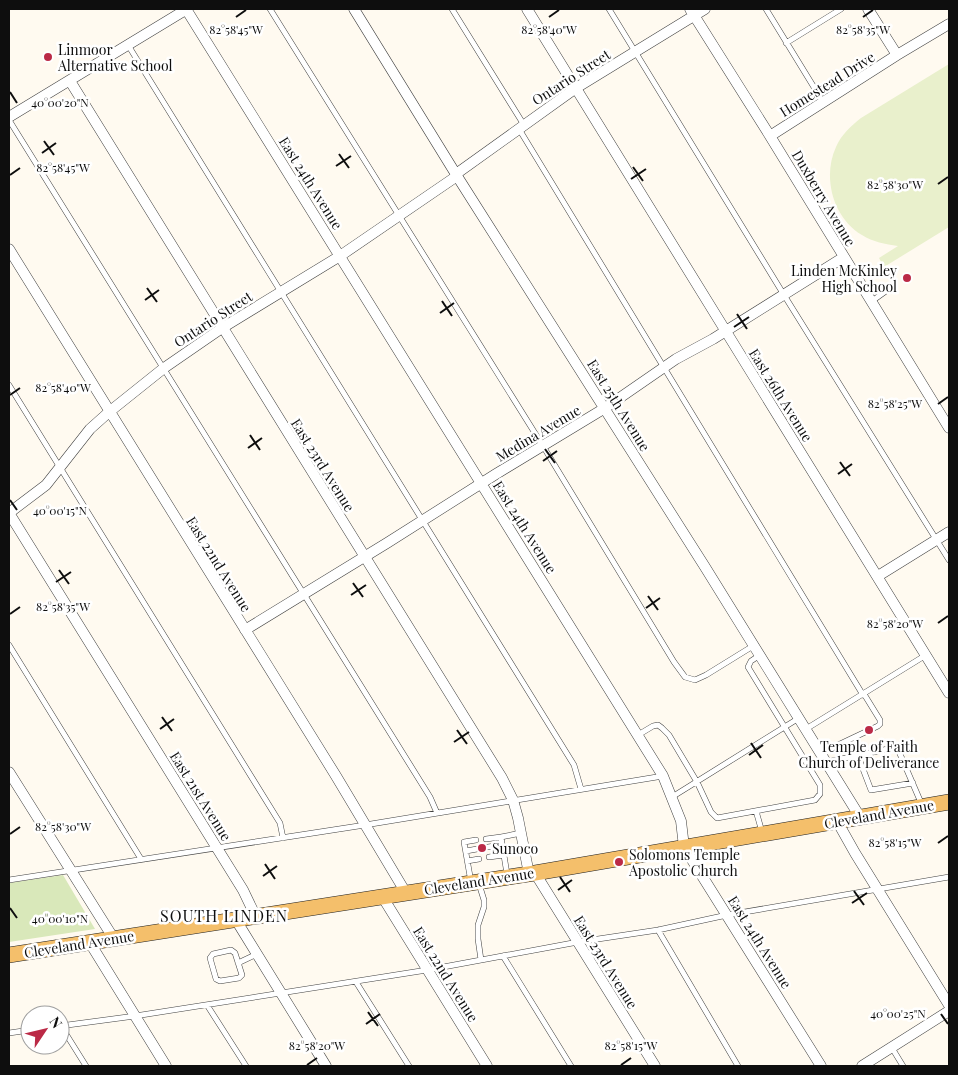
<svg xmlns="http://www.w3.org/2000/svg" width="958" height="1075" viewBox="0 0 958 1075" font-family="'Playfair Display',serif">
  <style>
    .green { fill: #d9e8ba }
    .pitch { fill: #e9f0cc }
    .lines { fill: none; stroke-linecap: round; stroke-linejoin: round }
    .service-casing { stroke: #414141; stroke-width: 6 }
    .minor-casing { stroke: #414141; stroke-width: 11 }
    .primary-casing { stroke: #1f1f1f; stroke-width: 16 }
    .service { stroke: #fff; stroke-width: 5 }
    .minor { stroke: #fff; stroke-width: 10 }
    .primary { stroke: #f4bf6b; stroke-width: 15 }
    .ticks { fill: none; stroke: #0e0e0e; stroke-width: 2 }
    .poi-dot { fill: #bb2a46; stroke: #fff; stroke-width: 2 }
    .labels { text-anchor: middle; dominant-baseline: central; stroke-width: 5; stroke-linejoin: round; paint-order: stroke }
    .poi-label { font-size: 14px; fill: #0e0e0e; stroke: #fff; text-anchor: start }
    .street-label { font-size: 14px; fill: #0e0e0e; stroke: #fff }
    .quarter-label { font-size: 16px; letter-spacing: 1px; fill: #0e0e0e; stroke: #fff }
    .ticks-label { font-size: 12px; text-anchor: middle; fill: #0e0e0e; stroke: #fff; stroke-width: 5; stroke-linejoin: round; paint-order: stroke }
  </style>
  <rect width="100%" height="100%" fill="#fffaf0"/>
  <path class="green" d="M63,875L95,929L9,942V883Z"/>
  <path class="pitch" d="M949,64V227L884,267L879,258L898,246C885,244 873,242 862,235C833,218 822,177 836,147C841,135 851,126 861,118Z"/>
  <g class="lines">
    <g class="service-casing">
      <path id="service" d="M270,9L543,446L674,662L685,677L695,680L706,675L753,646
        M452,9L524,125
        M609,9L784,295L949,560
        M766,9L823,102
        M786,43L841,9
        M128,45L574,765L581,789
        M9,120C150,345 289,572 430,797L437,813
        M519,129L863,695
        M872,301L886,291
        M9,385L280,823L283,838
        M9,645L141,859
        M806,729L926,655
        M638,735L653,726L658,725L662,728L669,735L697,782L711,812L717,818L815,800L820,794V785L748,667L751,661L760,655
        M821,753L878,726L880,724V720L864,694
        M858,756L871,790L913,783
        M827,762L897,747L922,805
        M672,797L799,718
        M756,811L762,832
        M486,839L501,837
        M488,847L502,845
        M466,851L477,849
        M489,857L504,855
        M467,861L479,859
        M507,874L501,837L521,833
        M9,880L365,825L663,776
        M471,882L464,842L476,840
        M479,884L484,900V907L478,925V939L481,960
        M658,930L738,1066
        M231,950L235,953L242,975L239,978L220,981L216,979L210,958L213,954Z
        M503,956L571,1066
        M238,963L257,954
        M356,982L409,1066
        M207,1005L246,1066
        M60,1026L135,1016L427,970L578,942L658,930L727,915L949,877
        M61,1026L86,1066
        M9,1033L30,1030
        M892,1048L903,1066"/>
    </g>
    <g class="minor-casing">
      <path id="minor" d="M186,9L663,776L681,821L684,847L821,1066
        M354,9L457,176L705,567L860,817
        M527,9L949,693
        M690,9L770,136L949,428
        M868,9L897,55
        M70,81L502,778L513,800L518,818L529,874
        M9,117L187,9
        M770,136L897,55L949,24
        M456,174L576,88L705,9
        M9,249L336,776L406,893
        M9,513L46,485L90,429L109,412L164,368L222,328L340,256L457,176
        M9,513L243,890L256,917
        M878,576L949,532
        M245,630L387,543L496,474L605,408L676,359L713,339L844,257
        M9,772L114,939
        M837,821L855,853L949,1005
        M535,873L655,1066
        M383,897L385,901L487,1066
        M236,920L326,1066
        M90,943L166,1066
        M862,1066L949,1011"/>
    </g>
    <g class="primary-casing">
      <path id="primary" d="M9,955L535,873L949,802"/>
    </g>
    <use href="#service" class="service"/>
    <use href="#minor" class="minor"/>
    <use href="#primary" class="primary"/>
  </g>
  <path class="ticks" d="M236,17L246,10M549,17L559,10M863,17L873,10M10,92L17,103M44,141L54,155M42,153L56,143M339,154L349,168M336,166L351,156M633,167L643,181M10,175L20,168M631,179L646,169M938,184L948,177M147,288L157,302M145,300L159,290M442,301L452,316M440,313L454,303M737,314L747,329M734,327L749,317M10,395L20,388M938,404L948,397M250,435L260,450M248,448L262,438M545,449L555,463M543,461L557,451M840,462L850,476M838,474L852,464M10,500L17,510M59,570L69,584M56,582L71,572M353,583L363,597M351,595L366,585M648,596L658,610M646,608L660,598M10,614L20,607M938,623L948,616M162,717L172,731M160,729L174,719M457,730L467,744M454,742L469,732M751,743L761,758M749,755L763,745M10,834L20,827M938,843L948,836M265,864L275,879M263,876L277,866M560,877L570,892M558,890L572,880M854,891L864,905M852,903L867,893M10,908L17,918M368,1012L378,1026M941,1014L948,1024M366,1024L380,1014M307,1065L317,1058M621,1065L631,1058"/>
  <g class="poi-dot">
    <circle cx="48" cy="57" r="5"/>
    <circle cx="907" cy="278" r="5"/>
    <circle cx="869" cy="730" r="5"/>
    <circle cx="482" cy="848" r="5"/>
    <circle cx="619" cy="862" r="5"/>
  </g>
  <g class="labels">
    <g class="poi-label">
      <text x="58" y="49">Linmoor<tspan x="58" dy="16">Alternative School</tspan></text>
      <text x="897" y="270" text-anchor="end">Linden McKinley<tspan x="897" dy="16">High School</tspan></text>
      <text x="869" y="746" text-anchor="middle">Temple of Faith<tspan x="869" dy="16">Church of Deliverance</tspan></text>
      <text x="492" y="848">Sunoco</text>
      <text x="629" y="854">Solomons Temple<tspan x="629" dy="16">Apostolic Church</tspan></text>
    </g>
    <g class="street-label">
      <text transform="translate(571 77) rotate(-33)">Ontario Street</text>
      <text transform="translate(827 84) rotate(-32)">Homestead Drive</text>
      <text transform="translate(311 183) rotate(58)">East 24th Avenue</text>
      <text transform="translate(824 198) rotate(59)">Duxberry Avenue</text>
      <text transform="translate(213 319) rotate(-33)">Ontario Street</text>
      <text transform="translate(781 395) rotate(58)">East 26th Avenue</text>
      <text transform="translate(619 405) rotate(58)">East 25th Avenue</text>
      <text transform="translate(538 433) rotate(-31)">Medina Avenue</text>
      <text transform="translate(323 465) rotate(58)">East 23rd Avenue</text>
      <text transform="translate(525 527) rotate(58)">East 24th Avenue</text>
      <text transform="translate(219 564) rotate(58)">East 22nd Avenue</text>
      <text transform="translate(201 796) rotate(58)">East 21st Avenue</text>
      <text transform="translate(879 814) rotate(-10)">Cleveland Avenue</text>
      <text transform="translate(479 881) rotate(-9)">Cleveland Avenue</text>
      <text transform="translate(760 942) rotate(58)">East 24th Avenue</text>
      <text transform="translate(79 944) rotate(-9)">Cleveland Avenue</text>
      <text transform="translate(606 962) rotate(58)">East 23rd Avenue</text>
      <text transform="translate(446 974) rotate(58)">East 22nd Avenue</text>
    </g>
    <g class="quarter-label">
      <text x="224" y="915">SOUTH LINDEN</text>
    </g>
  </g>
  <g class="ticks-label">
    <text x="236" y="34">82°58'45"W</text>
    <text x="549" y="34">82°58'40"W</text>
    <text x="863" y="34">82°58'35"W</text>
    <text x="60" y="107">40°00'20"N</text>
    <text x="63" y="172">82°58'45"W</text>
    <text x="895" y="189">82°58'30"W</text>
    <text x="63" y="392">82°58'40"W</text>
    <text x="895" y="408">82°58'25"W</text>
    <text x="60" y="515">40°00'15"N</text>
    <text x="63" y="611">82°58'35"W</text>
    <text x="895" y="628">82°58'20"W</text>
    <text x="63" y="831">82°58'30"W</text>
    <text x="895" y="847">82°58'15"W</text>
    <text x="60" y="923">40°00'10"N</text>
    <text x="898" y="1018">40°00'25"N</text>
    <text x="317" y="1050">82°58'20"W</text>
    <text x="631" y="1050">82°58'15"W</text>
  </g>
  <rect width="958" height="1075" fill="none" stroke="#0e0e0e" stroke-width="20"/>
  <g transform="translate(45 1030) rotate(55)"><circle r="24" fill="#ffffff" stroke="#9f9f9f"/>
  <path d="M0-4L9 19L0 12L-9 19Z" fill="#bb2a46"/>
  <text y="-8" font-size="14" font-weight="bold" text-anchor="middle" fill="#0e0e0e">N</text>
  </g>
</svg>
